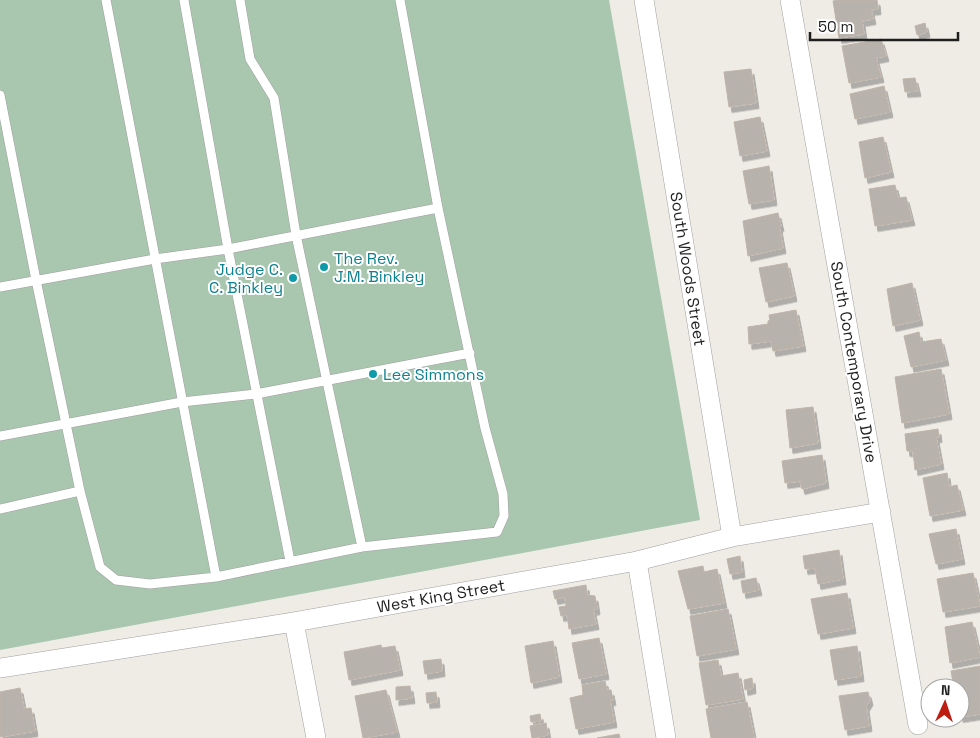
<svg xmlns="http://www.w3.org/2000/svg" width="980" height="738" viewBox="0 0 980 738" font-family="'Space Grotesk',sans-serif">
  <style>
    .cemetery { fill: #a9c6af }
    .building { fill: #b8b2ac; stroke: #bfb4a9; filter: url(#shadow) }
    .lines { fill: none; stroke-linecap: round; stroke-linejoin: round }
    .lane-casing { stroke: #a0a0a0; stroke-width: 10 }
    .street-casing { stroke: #a0a0a0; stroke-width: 20 }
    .lane { stroke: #fff; stroke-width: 9 }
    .street { stroke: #fff; stroke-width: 19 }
    .culture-dot { fill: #0f9aa8; stroke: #fff; stroke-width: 2 }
    .labels { text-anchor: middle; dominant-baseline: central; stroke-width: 4; stroke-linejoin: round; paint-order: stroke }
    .culture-label { font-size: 16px; fill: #0d838f; stroke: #fff; text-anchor: start }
    .street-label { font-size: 16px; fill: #1f1f1f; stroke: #fff }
  </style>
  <defs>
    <filter id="shadow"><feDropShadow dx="3" dy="5.5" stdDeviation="0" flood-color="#0004"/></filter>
  </defs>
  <rect width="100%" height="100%" fill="#efece6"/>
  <path class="cemetery" d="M0,0H609L700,520L0,650Z"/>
  <path class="building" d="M837,0H877L878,9L871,10L873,19L862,21L864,34L839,38L833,1Z
    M925,23L927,32L917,35L915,26Z
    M881,39L886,56L876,58L881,77L849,83L842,46Z
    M751,69L756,103L729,107L724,72Z
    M915,78L918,91L905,92L903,79Z
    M884,86L890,112L855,119L850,94Z
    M760,117L767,151L740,156L734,122Z
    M883,137L891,172L865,178L859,142Z
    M769,166L774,200L749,204L743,171Z
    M895,185L898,198L906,197L912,220L875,226L869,189Z
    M778,213L781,226H779L783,248L748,256L743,221Z
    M787,263L794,296L766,302L759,268Z
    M912,283L920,320L893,326L887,289Z
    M796,310L803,346L773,351L771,341L749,344L748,327L768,324V321L770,320L769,315Z
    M919,332L921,342L941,339L946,360L911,367L904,336Z
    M941,369L949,414L902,423L895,377Z
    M813,407L818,443L790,448L786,410Z
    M938,429L939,437H936L941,464L915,470L913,451H907L905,434Z
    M822,455L826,483L802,489L800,481L785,483L782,461Z
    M947,473L949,487L957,485L963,510L930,516L923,478Z
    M956,529L962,559L936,564L929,534Z
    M839,550L843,579L818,584L815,568L805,569L803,556Z
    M740,556L742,572L730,574L727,559Z
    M703,566L704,572L717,569L724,603L688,609L678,571Z
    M973,573L980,606L943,612L937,579Z
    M756,578L759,590L743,593L741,581Z
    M586,585L587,595L595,596L597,609L593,610L596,624L569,629L567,615L561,616L559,607L566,606L565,597L555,599L553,591Z
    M847,593L853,628L818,634L811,599Z
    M728,609L736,649L697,656L690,616Z
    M972,622L980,657L950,663L945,627Z
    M599,638L606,674L579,679L572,643Z
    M553,641L559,677L531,683L525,646Z
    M381,645L382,648L395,646L400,670L349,680L344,652Z
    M857,646L861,676L835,680L830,650Z
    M441,659L442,671L425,674L423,661Z
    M718,660L721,676L738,673L743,699L706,705L699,663Z
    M980,666V714L960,717V688H954L951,671Z
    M752,678L753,688L745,690L744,680Z
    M605,681L607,690H611L613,700H610L614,722L576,729L570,698L583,695L582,685Z
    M410,686L412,698L396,700V687Z
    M20,688L24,709L31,708L35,731L0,737V692Z
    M386,690L397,732L363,738L355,696Z
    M436,692L437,702L427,703L426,693Z
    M868,692L870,700L866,706L869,726L845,730L839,696Z
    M747,702L754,738H711L706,709Z
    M540,714L541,721L531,722L530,716Z
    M546,723L548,735L532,738L530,726Z
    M619,734L620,738H597Z"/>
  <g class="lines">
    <g class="lane-casing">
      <path id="lane" d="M106,0L216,577
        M184,0L228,249L290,561
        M240,0L250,59L274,98L296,235L362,547
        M0,95L36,280L80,491L100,567L116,580L150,584L216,577L362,547L497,532L504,516L503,494L485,428L438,208L400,0
        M0,287L155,259L228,249L438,208
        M0,436L182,402L256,394L470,353
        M0,509L80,491"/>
    </g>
    <g class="street-casing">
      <path id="street" d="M644,0L732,537
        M790,0L918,725
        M637,561L666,738
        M294,622L316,738
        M0,668L294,622L637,561L732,537L881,512"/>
    </g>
    <use href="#lane" class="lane"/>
    <use href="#street" class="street"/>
  </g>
  <g class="culture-dot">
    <circle cx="324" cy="267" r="5"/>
    <circle cx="293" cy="278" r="5"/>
    <circle cx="373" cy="374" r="5"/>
  </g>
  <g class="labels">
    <g class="culture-label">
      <text x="334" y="258">The Rev.<tspan x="334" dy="18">J.M. Binkley</tspan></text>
      <text x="283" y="269" text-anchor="end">Judge C.<tspan x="283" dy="18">C. Binkley</tspan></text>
      <text x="383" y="374">Lee Simmons</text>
    </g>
    <g class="street-label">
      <text transform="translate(688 269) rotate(81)">South Woods Street</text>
      <text transform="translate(854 362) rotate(80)">South Contemporary Drive</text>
      <text transform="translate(441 596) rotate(-10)">West King Street</text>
    </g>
  </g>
  <g transform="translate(945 703) rotate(3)"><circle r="24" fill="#ffffff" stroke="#a5a5a5"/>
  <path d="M0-4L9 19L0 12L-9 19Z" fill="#bc1e11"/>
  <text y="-8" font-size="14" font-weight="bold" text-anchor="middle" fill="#1f1f1f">N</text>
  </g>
  <path d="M810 32v8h148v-8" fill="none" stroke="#1f1f1f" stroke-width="2.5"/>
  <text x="818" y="32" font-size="15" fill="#1f1f1f" stroke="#ffffff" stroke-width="4" paint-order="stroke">50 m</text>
</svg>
